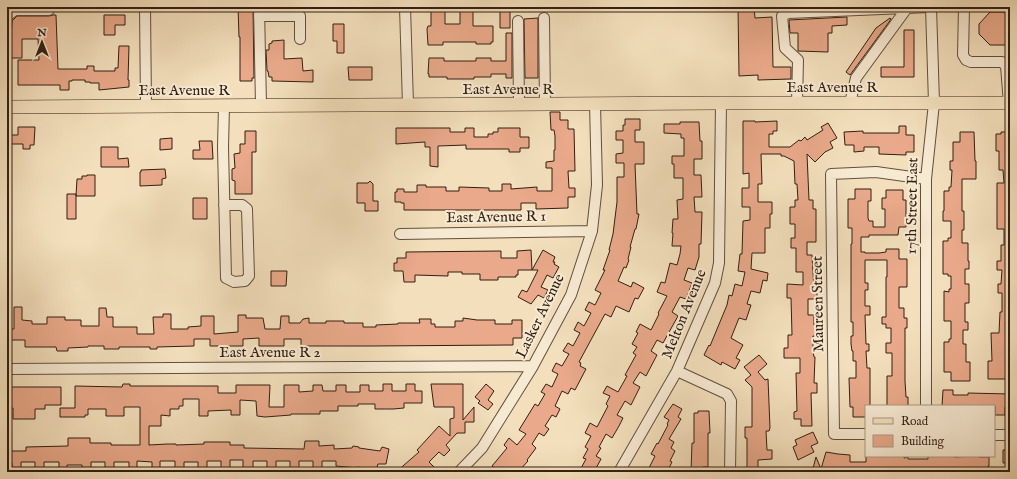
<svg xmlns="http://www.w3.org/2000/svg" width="1017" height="479" viewBox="0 0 1017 479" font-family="'IM FELL English',serif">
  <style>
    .building { fill: #e9a98a; stroke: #321f13 }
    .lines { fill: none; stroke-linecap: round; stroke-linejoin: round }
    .minor-casing { stroke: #624f3d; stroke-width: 12 }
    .major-casing { stroke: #321f13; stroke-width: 14 }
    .minor { stroke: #f7ead3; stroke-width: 10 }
    .major { stroke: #f3dfbc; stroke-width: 13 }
    .labels { text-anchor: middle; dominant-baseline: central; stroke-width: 4; stroke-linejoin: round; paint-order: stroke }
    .street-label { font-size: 15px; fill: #321f13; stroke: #f7ead3 }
  </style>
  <rect width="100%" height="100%" fill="#f3dfbc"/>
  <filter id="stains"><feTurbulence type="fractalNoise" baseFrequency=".005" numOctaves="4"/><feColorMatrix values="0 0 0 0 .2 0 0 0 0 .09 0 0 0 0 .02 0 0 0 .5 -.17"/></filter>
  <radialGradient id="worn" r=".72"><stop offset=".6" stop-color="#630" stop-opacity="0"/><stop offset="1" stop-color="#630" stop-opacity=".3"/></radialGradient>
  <path class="building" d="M238,7H253L254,78H252V81H240V37H239Z
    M431,7H445V24H460V7H473V26H493V42H491V44H476V42H443V45H428L427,29L428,26H431Z
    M738,7H754L755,18L772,17L773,67H791V79L758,80V75L739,76Z
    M500,8H510V28H500Z
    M990,12H1004L1010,19V45H990L979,34V24Z
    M53,15H56L58,69H87V66H94V71H115V68H118L119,46H129L128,80H129V87L99,90V83H90V82H85V80H72V81H69V90H60V85H18V60H39L38,39H22V58H10L12,21L17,16H49Z
    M104,15H125V25H115V35H104Z
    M847,17V25L832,26V33H828V52L798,51V33H790L789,20Z
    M538,18V78H525L524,19Z
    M890,18L891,19L889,22L850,75L846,72L876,28Z
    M333,24H344V53H337V41H333Z
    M904,30H914V77H881V67H904Z
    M506,33H512V78H506V74H491V77H474V79H447V77H429V74H428L429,58H444V61H476V58H491V61H506Z
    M284,40V59L302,58L303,71L313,70V82L272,81V77H269L268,71H267L266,50H269V44L272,43V41Z
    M348,67H372V80H349Z
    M550,112H560V120H568V129H574L575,171H568L569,188H575V197H568V208L536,209V203H521V210H404V203H401V202H395V192H397V189H404V192H417V185H426V187H446V191H459V187L489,188V191H502V184H511V189L537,187V191H552V168H546V162L554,161V150H555V136L554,130H551Z
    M625,119H640V130H635V142H644V164H635L637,214H639L636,229H635L630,247H631L628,259L629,260L626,268L624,267L618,281L631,287L633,282L644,288L638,299L635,298L629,312L616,306L611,317L605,314L579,362L581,363L580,366L586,369L575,390L571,388L568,394L562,391L555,406L560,409L556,417L552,415L545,426L549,429L544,436L539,433L532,444L536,448L527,460L528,461L518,472L513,468L510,472H505L499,467L497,470L492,466L507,448L504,445L509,438L517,445L526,434L519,430L535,404L538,406L545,394L541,392L546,384L552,387L558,374L552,371L556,363L562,366L569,354L563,351L568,343L573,346L580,333L574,330L578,322L584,326L591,313L585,310L589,302L595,305L601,293L595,290L605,270H603L610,250H609L613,234L617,202V177H624V163H616V154L623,153V140H616V131H623V125H625Z
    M743,121H755V122L777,121V131H773V134H769V147H790L799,140L801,141L805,137L807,140L823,130L821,127L828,123L837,138L830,142L833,148L825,152L815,162L807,154L809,200H813V209H816V242H807V255H812L814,289H817V299H808V315H814V325H817V336H813V351L814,357H815L814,383H817V393H811L812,426H801V419H794V412L797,411L796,373H800V358H784V348H788V335H792L791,298H787V284L803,285V272H796V248H791V238H795V224H790V207H795V200H798L797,184H795L794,161L784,156H781V154H761L762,184H758V202H772V214H770V228H765V253H752L751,269L768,273L767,281L763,280L760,293L751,291L747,304L751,305L746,320L739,318L731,338L743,345L736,358L740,360L735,369L722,362L721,365L704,355L709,345L710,346L727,305L729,295L732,296L735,284L742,286L745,272L738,271L740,254H742L743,221L750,220V207H742V188H749V173L743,174Z
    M680,122H699L700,141H702V159H694V175H701L702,197H694L695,212H702L701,244H699V257L695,270L688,268L684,280L692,283L686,299L680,297L672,312L678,316L663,343L657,340L651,351L657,355L646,376L640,372L633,383L640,387L631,405L625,401L617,415L623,418L619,426L612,438L606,434L599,447L601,448L596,456L601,459L594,472H579L586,459L583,458L588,449L585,447L591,436L585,433L590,423L597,427L608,406L606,404L610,396L603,393L607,386L618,392L627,376L625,375L636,355L633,353L637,347L632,344L638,333L636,332L640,324L651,330L659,314L658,313L667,296L657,292L661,282L665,283L670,263L677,265L680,254L681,246H672L673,233H672L673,219H678L677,200L683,199V178H674V164H672V156H684V138H681V134L664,133V124H680Z
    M899,126H906V135H914V152H906V155L879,154V147H864V151L854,152V145H845L844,132L863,131V133H899Z
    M18,127H35L34,145H30V149H23V144H7V135H18Z
    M396,128H450V132H465V128H474V137H488V134H493V132H498V128H520V137H529V148H520V152H509V149H466V145L438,146V167L430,166V147H425V142L396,144Z
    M245,131H256V152H252V194H235V181L232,180V169L235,168L234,154L240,153V144H245Z
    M960,132H974L975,161H976V179H962V211H964V230H962V243H968V261H969V269H965V284H969V303H965V322H968V330H963V344H966V362H970V381H951V372H944V342H949V339H951V321H944V291L949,292V289H951V276H948V274H943V241H948V238H951V221H943V211H944V191H949V187H951L952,170H950V161H953V142H960Z
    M1001,132H1010V374H1007V379H988V361H992L991,333H999L1000,312H1002V293H998V284H1001L1002,270H997V261H1001V245H1004V229H997V183H1004L1003,170H999V151H996V134H1001Z
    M172,138V149L160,150V139Z
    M199,141H212L213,159H193V150H200Z
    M101,147H118V159L128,158L129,167H101Z
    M165,169L166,178L162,179V185L140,186V172H141V170Z
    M87,175H95V196H76L77,179H82V176H87Z
    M370,181L373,184V201H378V211H365V203H357V183H368Z
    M855,189H871V201H868V218L869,221H873V227H885V209H882V198H886V190H903V200H906V227H899L898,235H869V237H861V252H865V253H879L886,252V249H899V259H907V287H899V308H904V318H907V328H905V381L906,397H908V406H887V376H892V353H886V343H891V328H886V324H882V317H886V277H887V260H865V283H868V290H865V306H870V315H865L866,344H869V351H866L867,368H870V406H866V417H853V407H850L849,378H856V361H853V351H852L851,344V336H853V322H851V244H852V228H848V199H855Z
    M67,194H76V219H67Z
    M193,198H207V219H193Z
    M531,250L532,270H518V275H516V277H498V280H480V274H462V272H448V276L415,275V282H404L403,271H394V263H397V258H406V252L501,251V258H517V251Z
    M543,250L555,257L553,262H555L554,264L559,267L553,278L547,275L541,287L548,290L544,298L538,295L531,304L518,297L522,290L527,292L538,270H532Z
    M271,271H287L286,286H271Z
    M14,307H22V320L32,321V324H47V317H65V320H81V326H99V308H106L107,317H113V327H137V334H154L153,317H163V314H171V329H188V327L201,326V316H214V334L238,332V315H246V318H263L265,329H280L281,316H289V323H300L303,319L309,318V323H326V321H344V323H363V327H376V325L398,324V323H420L419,319H431V324H435V327H455V321H463V318L477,320H495V324H512V320H522V338H513V345L372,346H301V339H284V346H259V338L243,339V346H210V339H194V346L157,347V349H150V347H119V349H104V346H88V347L68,348V351H57L56,347H25V340H7V329H14Z
    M759,355L767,364L758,372L765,380L768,379L770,428L769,431H766L767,450H772V459L758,460V472H747V438H745V427H752V387L745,380L751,375L744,367Z
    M123,384H130V386H218V393H236V385H270L269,407H284V385H299V392L313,391V385H322L323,391H336V385H346V392H360V385H369V391H383V384H392V391H406V384H415V391H422V403H404V408L393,409H375V404H358V406H338V411H320V414H291V415L265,417L257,416L256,401L240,400V415H231V410L208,411V416H199V399H183V406H179V409H170V416L161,415V426H149V445L167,444H176V445L204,444V442H230V445H244V448L304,449L305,441H319V446L334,445V449L352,448L353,446L359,447V448L380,451L382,447L389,449L386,464H378L376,470L357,467V468L336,466V461H322V468H313V461H299V468H290V461H276V468H267V461H253V468H243V460H230V468H221V461H207V468H198V462H184V468H175V461H160V469L152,468V462L137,461V468H129V462H114V468H105V462H91V469H82V465H67V469H59V462H44V469H35V462H21V469H12V463L7,462V451H26V447L68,446V438H90V443H111V445H140V407H124V416H106V409H88V415H85V417H60V408H75V386L122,387Z
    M431,384H463V420L474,407V422H465V433H457L446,445L450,450L444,456L439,452L429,462L434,467L429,472H427L422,467L417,472H396L419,452L417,450L439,426L450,436V419L454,418V407H434Z
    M486,384L494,391L488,400L493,404L488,410L478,403L480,401L475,397Z
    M7,387H61V405H45V409H35V419H13V408H7Z
    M943,390H953V395H968V393L1010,394V407H1005V415H995V406H942Z
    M673,404L682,409L678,417L681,419L669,439L674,442L671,448L675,451L670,461L672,462L667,472H647L655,456L651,454L657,443L658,444L668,425L667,424L669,420L664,417Z
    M698,411H709L710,433H708V467H703V472H691L692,443H694V413H698Z
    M813,432L818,443L811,446L814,452L798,460L793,447L797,445L795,440Z
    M1003,450H1010V463H1003Z
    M826,452L838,454L850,455V462H866V456H904V458L908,457V459H928V456H954V457L979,456V457H989V466H988V471H985V472L938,470V472H812L816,457L821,469Z"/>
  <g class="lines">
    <g class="minor-casing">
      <path id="minor" d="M145,7L146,106
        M259,7L261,105
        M405,7L408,105
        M964,7L963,55L966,60L971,62H1002L1006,66L1009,103
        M7,16L15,10H49
        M259,16H300V39
        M544,18L545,105
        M518,21L519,105
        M797,103L798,60L785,48L782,16L788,13L929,7
        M850,103L856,78L907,8
        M224,205H242L247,209L249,276L245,281L234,282L226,278L223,147L224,106
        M400,234L592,231
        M7,369L533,366
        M677,371L727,394L731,401L730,472
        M926,406V179L934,103L931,7
        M866,434H834L831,174L876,172L926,179
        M994,435H1010
        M459,472L482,448L533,366L571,295L592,231L597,185L595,104
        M619,472L677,371L715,283L719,263L721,103"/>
    </g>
    <g class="major-casing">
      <path id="major" d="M7,107L721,103H1010"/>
    </g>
    <use href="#minor" class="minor"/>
    <use href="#major" class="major"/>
  </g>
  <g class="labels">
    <g class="street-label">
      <text x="832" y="87">East Avenue R</text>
      <text x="508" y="89">East Avenue R</text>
      <text x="184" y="90">East Avenue R</text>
      <text transform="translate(912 206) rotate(-89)">17th Street East</text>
      <text transform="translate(496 217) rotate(-1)">East Avenue R 1</text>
      <text transform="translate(818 304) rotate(-91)">Maureen Street</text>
      <text transform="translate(684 314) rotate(-68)">Melton Avenue</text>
      <text transform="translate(540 316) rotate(-64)">Lasker Avenue</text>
      <text x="270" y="352">East Avenue R 2</text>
    </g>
  </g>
  <rect width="1017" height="479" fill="none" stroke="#f3dfbc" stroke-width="24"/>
  <rect x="8" y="8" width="1001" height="463" fill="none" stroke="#321f13" stroke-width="2"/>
  <rect x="12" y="12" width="993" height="455" fill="none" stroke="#321f13"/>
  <rect x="865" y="405" width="130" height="52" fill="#f7ead3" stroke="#a89986"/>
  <rect x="873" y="418" width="20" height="6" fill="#f3dfbc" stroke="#a89986"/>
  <text x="901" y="425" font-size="12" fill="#321f13">Road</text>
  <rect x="873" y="435" width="20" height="12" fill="#e9a98a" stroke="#a89986"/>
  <text x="901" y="445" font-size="12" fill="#321f13">Building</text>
  <g transform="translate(42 42)" stroke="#f7ead3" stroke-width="3" paint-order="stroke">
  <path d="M0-3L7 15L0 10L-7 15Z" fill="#321f13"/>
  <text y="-6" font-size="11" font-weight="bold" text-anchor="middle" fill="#321f13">N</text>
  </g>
  <rect width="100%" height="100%" filter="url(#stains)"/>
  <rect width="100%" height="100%" fill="url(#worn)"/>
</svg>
